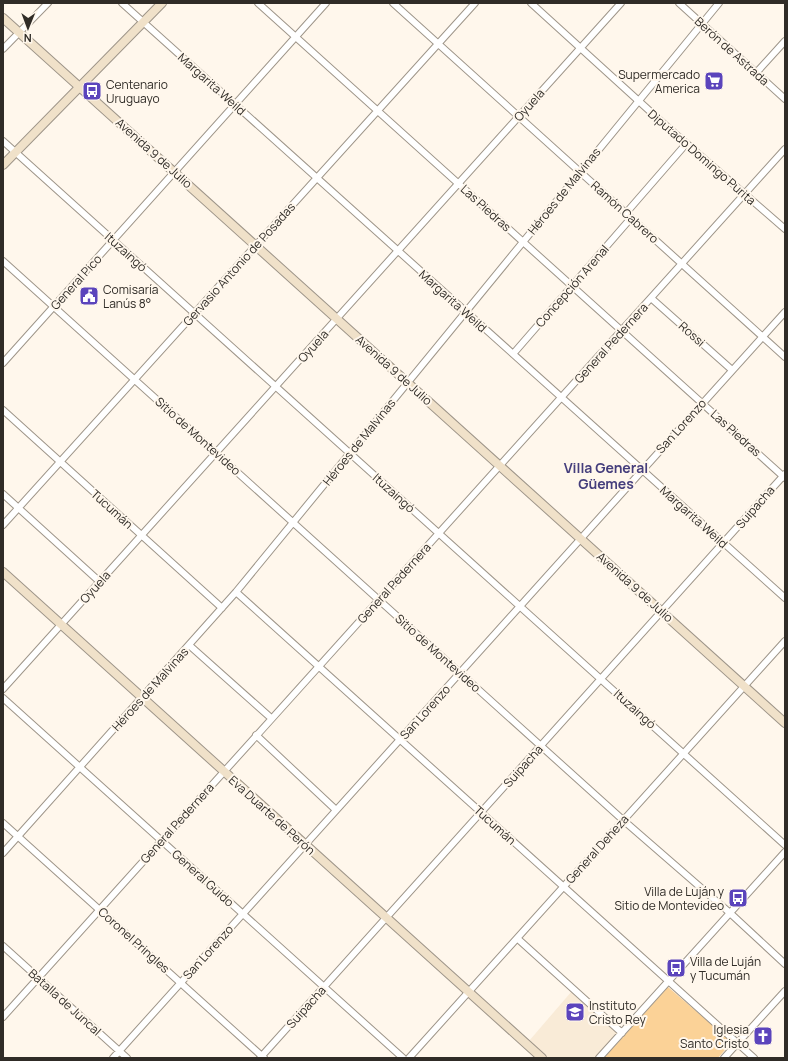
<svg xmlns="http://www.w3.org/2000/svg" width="788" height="1061" viewBox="0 0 788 1061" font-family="Manrope,sans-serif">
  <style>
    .built { fill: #f9ebd7 }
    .green { fill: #fbd297 }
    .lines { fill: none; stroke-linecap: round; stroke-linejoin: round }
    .street-casing { stroke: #9e9589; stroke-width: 8 }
    .secondary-casing { stroke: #9e9589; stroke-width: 10 }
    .street { stroke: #fff; stroke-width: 6 }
    .secondary { stroke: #f0e1c9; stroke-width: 8 }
    .labels { text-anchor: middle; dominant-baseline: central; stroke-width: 4; stroke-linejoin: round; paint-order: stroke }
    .street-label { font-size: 12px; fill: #302c27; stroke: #fff7ec }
    .poi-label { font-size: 12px; fill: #302c27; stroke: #fff7ec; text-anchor: start }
    .quarter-label { font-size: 14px; font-weight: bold; fill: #453e7c; stroke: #fff7ec }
  </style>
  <rect width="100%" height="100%" fill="#fff7ec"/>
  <path class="built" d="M572,991L619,1034L597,1058H548L529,1041Z"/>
  <path class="green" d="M668,987L732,1042L718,1058H604Z"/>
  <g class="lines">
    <g class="street-casing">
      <path id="street" d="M122,3L785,598
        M258,3L785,478
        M393,3L785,357
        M531,3L664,124L785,229
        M679,3L785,99
        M3,49L48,3
        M756,73L785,41
        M3,141L785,845
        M626,213L686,144
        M3,261L623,820L730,913L785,964
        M651,298L732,370
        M513,354L631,218
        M3,363L326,3
        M3,410L222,608
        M3,494L100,582
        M3,525L475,3
        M236,592L754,1058
        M189,645L271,718
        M3,689L621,3
        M3,698L403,1058
        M256,735L336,810
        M3,823L264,1058
        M3,853L236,592L719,3
        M518,939L622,1033
        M3,946L127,1058
        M3,1017L785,149
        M113,1058L785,312
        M260,1058L785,474
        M409,1058L785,641
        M599,1058L785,852
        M724,1058L785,991"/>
    </g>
    <g class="secondary-casing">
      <path id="secondary" d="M3,18L785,723
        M3,165L162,3
        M3,572L542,1058"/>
    </g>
    <use href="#street" class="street"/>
    <use href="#secondary" class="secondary"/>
  </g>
  <defs>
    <g id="supermarket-square" transform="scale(1)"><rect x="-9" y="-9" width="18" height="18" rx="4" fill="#5b44bc" stroke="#fff7ec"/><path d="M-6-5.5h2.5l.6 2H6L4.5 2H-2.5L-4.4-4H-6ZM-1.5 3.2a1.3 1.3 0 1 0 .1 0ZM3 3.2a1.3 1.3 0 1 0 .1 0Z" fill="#fff"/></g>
    <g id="bus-square" transform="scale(1)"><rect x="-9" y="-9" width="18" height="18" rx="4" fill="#5b44bc" stroke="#fff7ec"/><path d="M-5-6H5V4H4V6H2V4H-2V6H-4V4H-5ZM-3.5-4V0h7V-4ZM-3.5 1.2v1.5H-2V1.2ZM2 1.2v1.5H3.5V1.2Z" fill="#fff"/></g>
    <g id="civic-square" transform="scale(1)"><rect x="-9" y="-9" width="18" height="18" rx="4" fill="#5b44bc" stroke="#fff7ec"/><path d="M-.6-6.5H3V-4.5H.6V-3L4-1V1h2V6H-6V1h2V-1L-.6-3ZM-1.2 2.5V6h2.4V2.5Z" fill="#fff"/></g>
    <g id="school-square" transform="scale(1)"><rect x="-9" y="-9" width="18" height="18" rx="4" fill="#5b44bc" stroke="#fff7ec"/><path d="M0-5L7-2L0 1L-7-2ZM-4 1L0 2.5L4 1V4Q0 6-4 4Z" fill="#fff"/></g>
    <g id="church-square" transform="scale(1)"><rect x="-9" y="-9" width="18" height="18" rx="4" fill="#5b44bc" stroke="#fff7ec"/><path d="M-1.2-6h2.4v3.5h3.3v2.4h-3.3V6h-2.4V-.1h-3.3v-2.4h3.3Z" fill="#fff"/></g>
  </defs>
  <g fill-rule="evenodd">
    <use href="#supermarket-square" x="714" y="81"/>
    <use href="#bus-square" x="92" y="91"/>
    <use href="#civic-square" x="89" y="296"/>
    <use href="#bus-square" x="738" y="898"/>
    <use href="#bus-square" x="676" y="968"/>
    <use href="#school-square" x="575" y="1012"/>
    <use href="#church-square" x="763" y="1036"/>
  </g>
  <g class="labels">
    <g class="street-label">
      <text transform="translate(732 51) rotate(42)">Berón de Astrada</text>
      <text transform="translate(212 84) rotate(42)">Margarita Weild</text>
      <text transform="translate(529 105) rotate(-48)">Oyuela</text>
      <text transform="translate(154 153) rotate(42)">Avenida 9 de Julio</text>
      <text transform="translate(702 157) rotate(41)">Diputado Domingo Purita</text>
      <text transform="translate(564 191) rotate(-51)">Héroes de Malvinas</text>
      <text transform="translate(486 208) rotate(42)">Las Piedras</text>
      <text transform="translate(625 212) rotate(42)">Ramón Cabrero</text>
      <text transform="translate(126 252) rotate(42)">Ituzaingó</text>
      <text transform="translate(239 264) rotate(-48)">Gervasio Antonio de Posadas</text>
      <text transform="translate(76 282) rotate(-48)">General Pico</text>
      <text transform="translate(572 286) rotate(-49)">Concepción Arenal</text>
      <text transform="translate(453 301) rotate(42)">Margarita Weild</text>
      <text transform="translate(692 334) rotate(42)">Rossi</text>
      <text transform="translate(611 343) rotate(-48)">General Pedernera</text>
      <text transform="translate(313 346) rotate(-48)">Oyuela</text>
      <text transform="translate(394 370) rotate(42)">Avenida 9 de Julio</text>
      <text transform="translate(681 426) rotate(-48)">San Lorenzo</text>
      <text transform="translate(736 433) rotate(42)">Las Piedras</text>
      <text transform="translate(198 436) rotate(42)">Sitio de Montevideo</text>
      <text transform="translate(359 442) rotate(-51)">Héroes de Malvinas</text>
      <text transform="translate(394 493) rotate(42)">Ituzaingó</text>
      <text transform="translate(755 507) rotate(-49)">Suipacha</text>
      <text transform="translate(112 509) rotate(42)">Tucumán</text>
      <text transform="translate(694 517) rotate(42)">Margarita Weild</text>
      <text transform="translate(394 583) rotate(-48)">General Pedernera</text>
      <text transform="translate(95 587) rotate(-48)">Oyuela</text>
      <text transform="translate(635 587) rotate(42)">Avenida 9 de Julio</text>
      <text transform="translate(438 653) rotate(42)">Sitio de Montevideo</text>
      <text transform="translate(150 689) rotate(-48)">Héroes de Malvinas</text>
      <text transform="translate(635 709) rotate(42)">Ituzaingó</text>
      <text transform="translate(425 712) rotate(-48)">San Lorenzo</text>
      <text transform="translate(523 766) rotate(-48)">Suipacha</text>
      <text transform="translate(272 815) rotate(42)">Eva Duarte de Perón</text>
      <text transform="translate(177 823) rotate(-48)">General Pedernera</text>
      <text transform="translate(495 825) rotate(42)">Tucumán</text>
      <text transform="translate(597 849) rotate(-48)">General Deheza</text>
      <text transform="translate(203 878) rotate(42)">General Guido</text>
      <text transform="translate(134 940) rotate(42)">Coronel Pringles</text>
      <text transform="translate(208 952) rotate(-48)">San Lorenzo</text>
      <text transform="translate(65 1002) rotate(42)">Batalla de Juncal</text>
      <text transform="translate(306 1007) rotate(-48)">Suipacha</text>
    </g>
    <g class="poi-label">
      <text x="700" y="74" text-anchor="end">Supermercado<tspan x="700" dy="14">America</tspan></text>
      <text x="106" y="84">Centenario<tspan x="106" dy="14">Uruguayo</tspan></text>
      <text x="103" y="289">Comisaría<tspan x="103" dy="14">Lanús 8°</tspan></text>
      <text x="724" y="891" text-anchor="end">Villa de Luján y<tspan x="724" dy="14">Sitio de Montevideo</tspan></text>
      <text x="690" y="961">Villa de Luján<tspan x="690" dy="14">y Tucumán</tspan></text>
      <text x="589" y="1005">Instituto<tspan x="589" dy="14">Cristo Rey</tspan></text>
      <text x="749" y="1029" text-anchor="end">Iglesia<tspan x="749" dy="14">Santo Cristo</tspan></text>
    </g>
    <g class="quarter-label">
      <text x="606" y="467">Villa General<tspan x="606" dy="16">Güemes</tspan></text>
    </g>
  </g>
  <rect width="788" height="1061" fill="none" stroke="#302c27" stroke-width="8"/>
  <g transform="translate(28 28) rotate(181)" stroke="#fff7ec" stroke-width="3" paint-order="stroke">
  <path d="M0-3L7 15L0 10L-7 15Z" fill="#302c27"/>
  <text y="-6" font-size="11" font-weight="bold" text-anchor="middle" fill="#302c27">N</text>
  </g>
</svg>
